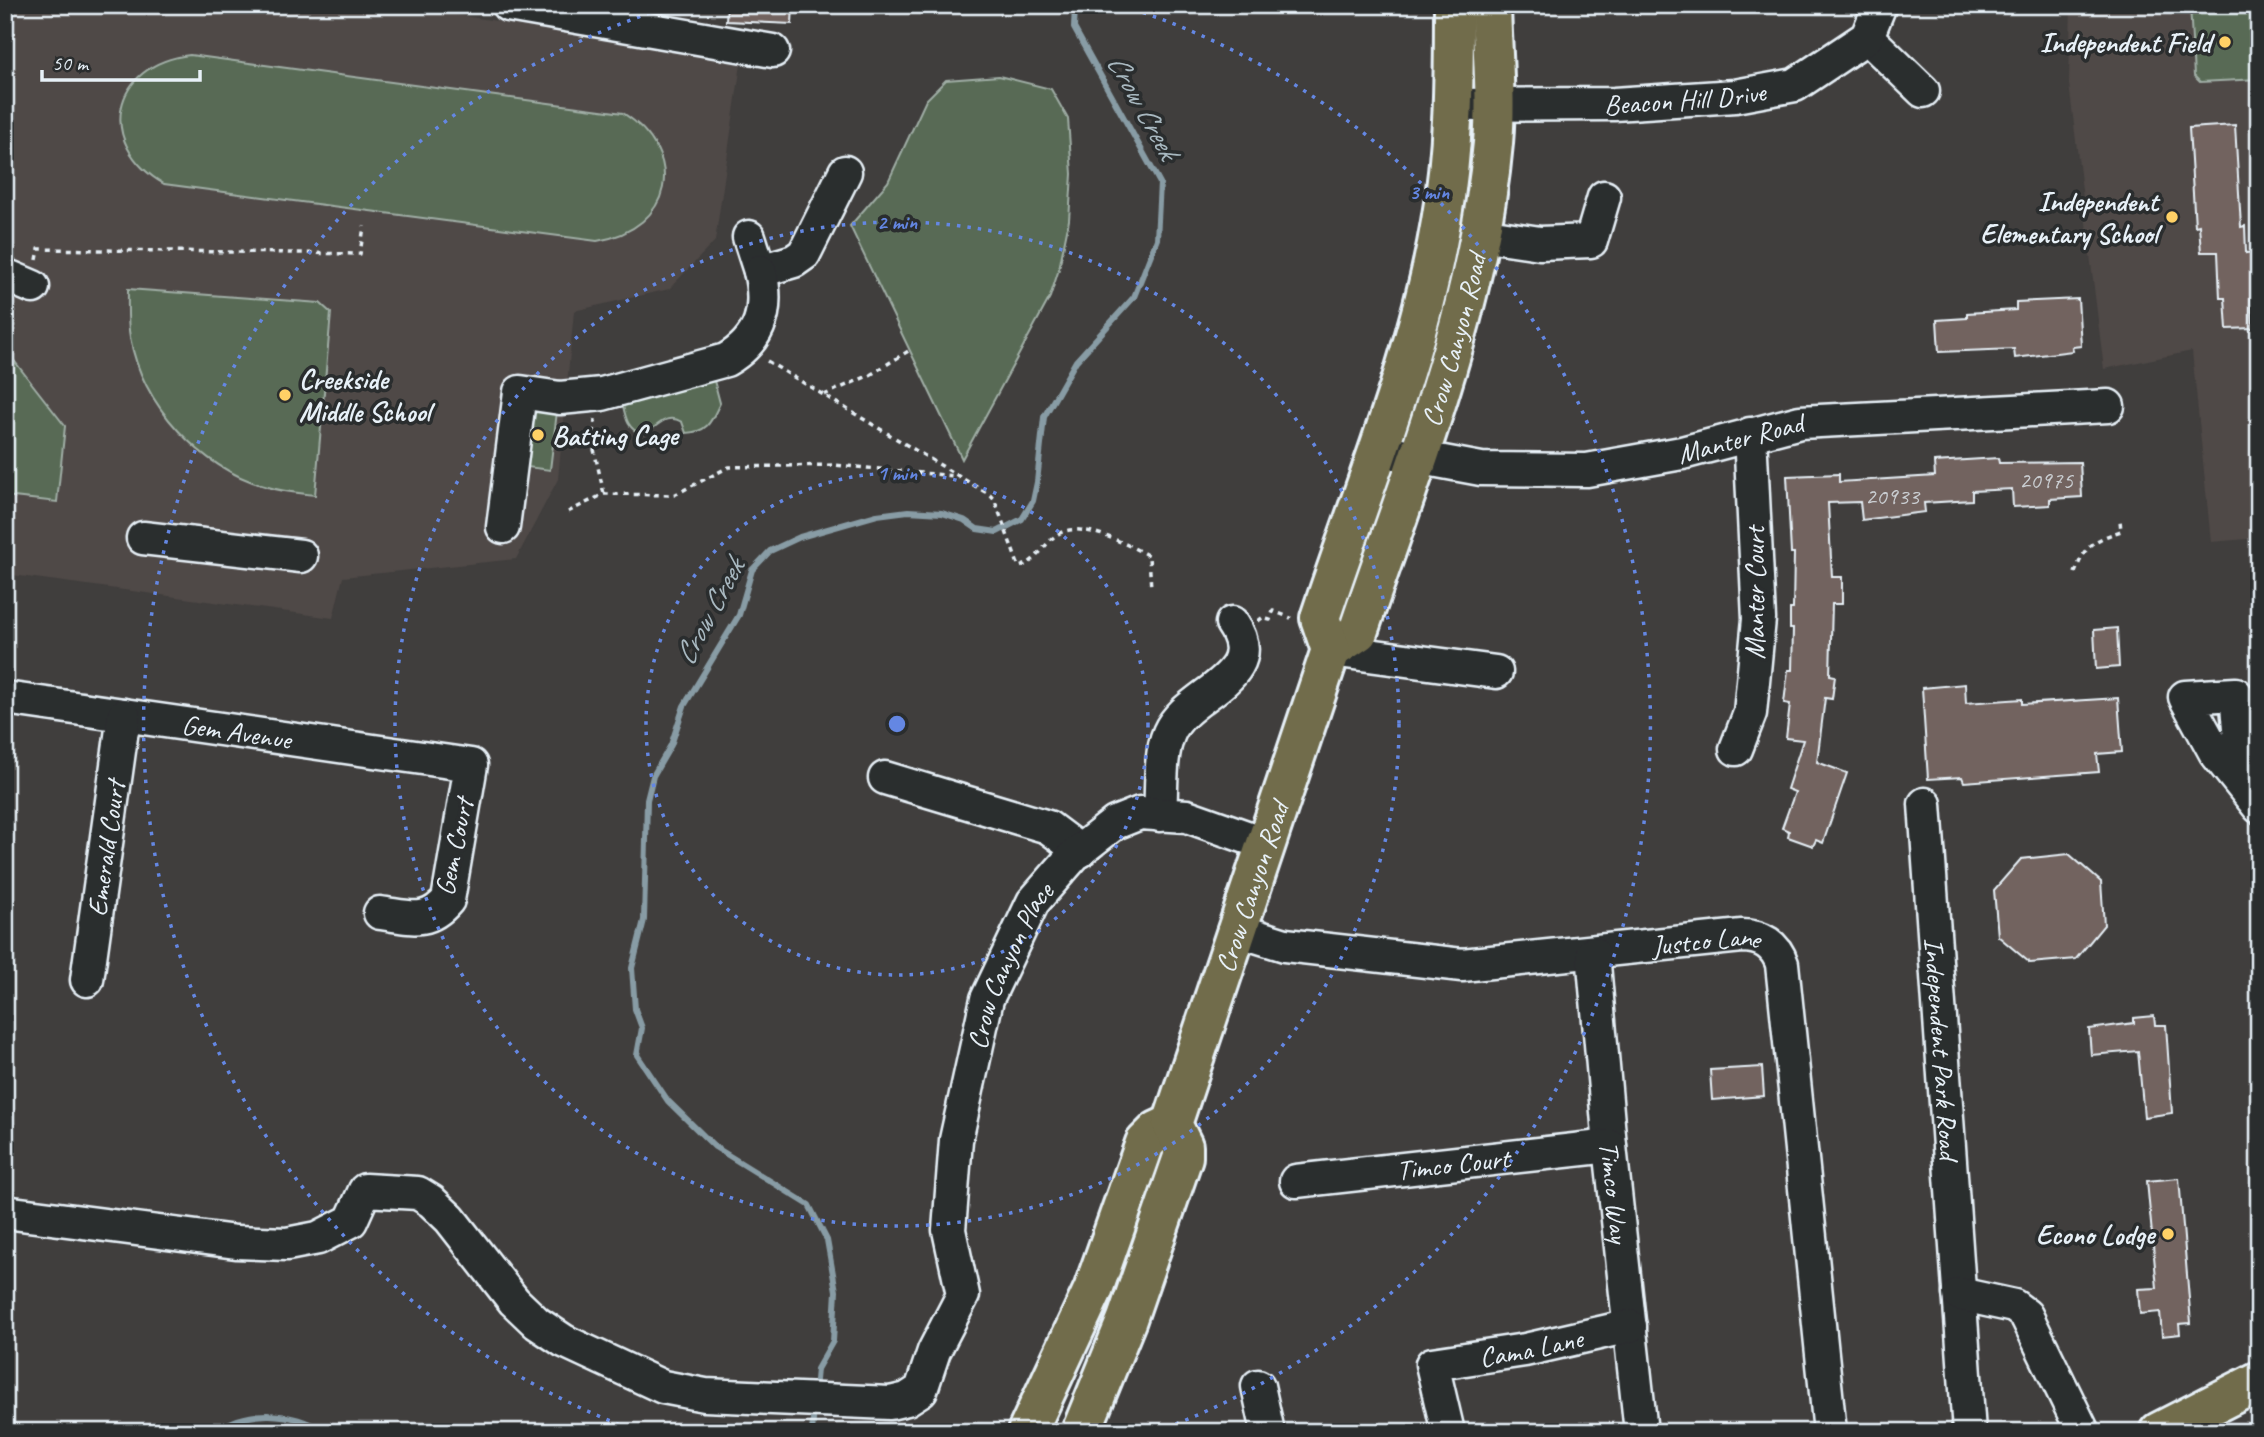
<svg xmlns="http://www.w3.org/2000/svg" width="2264" height="1437" viewBox="0 0 2264 1437" font-family="Caveat,sans-serif">
  <style>
    .built { fill: #4f4947 }
    .green { fill: #586b55; stroke: #a0aea6; stroke-width: 2 }
    .lines { fill: none; stroke-linecap: round; stroke-linejoin: round }
    .stream { stroke: #889ca5; stroke-width: 6 }
    .building { fill: #72645f; stroke: #e8f1f8; stroke-width: 2 }
    .minor-casing { stroke: #e8f1f8; stroke-width: 37 }
    .major-casing { stroke: #e8f1f8; stroke-width: 44 }
    .path { stroke: #e8f1f8; stroke-width: 3.5; stroke-dasharray: 5 5; stroke-linecap: butt }
    .minor { stroke: #2a2d2e; stroke-width: 32 }
    .major { stroke: #716c4b; stroke-width: 38 }
    .ring { fill: none; stroke: #6487e3; stroke-width: 3.5; stroke-dasharray: 3.5 7 }
    .poi-dot { fill: #ffd166; stroke: #2a2d2e; stroke-width: 2.5 }
    .labels { text-anchor: middle; dominant-baseline: central; stroke-width: 7; stroke-linejoin: round; paint-order: stroke }
    .number-label { font-size: 24px; fill: #caced2 }
    .poi-label { font-size: 28px; font-weight: bold; fill: #e8f1f8; stroke: #2a2d2e; text-anchor: end }
    .street-label { font-size: 28px; fill: #e8f1f8; stroke: #2a2d2e }
    .water-label { font-size: 30px; font-style: italic; fill: #a8b8c0; stroke: #2a2d2e }
    .centre { fill: #6487e3; stroke: #2a2d2e; stroke-width: 3.5 }
    .ring-label { font-size: 21px; text-anchor: middle; font-weight: bold; fill: #6487e3; stroke: #2a2d2e; stroke-width: 7; stroke-linejoin: round; paint-order: stroke }
  </style>
  <rect width="100%" height="100%" fill="#403e3d"/>
  <filter id="ink" filterUnits="userSpaceOnUse"><feTurbulence type="fractalNoise" baseFrequency=".0143" numOctaves="2"/><feDisplacementMap in="SourceGraphic" scale="14" xChannelSelector="R" yChannelSelector="G"/><feConvolveMatrix kernelMatrix="1 2 1 2 8 2 1 2 1" color-interpolation-filters="sRGB"/></filter>
  <g filter="url(#ink)">
    <path class="built" d="M5,5H388L742,57L715,241L669,289L574,311L558,479L516,559L343,577L333,618L5,574Z
      M2071,5H2259V538L2211,542L2192,351L2104,369L2069,84Z"/>
    <path class="green" d="M2190,5H2254L2259,9V79L2200,82L2194,76Z
      M190,55L623,113C688,155 673,228 597,241L164,184C95,144 111,64 190,55Z
      M999,76L1051,89L1068,119L1072,174L1069,220L1059,269L1050,297L962,459L850,226L888,182L926,100L946,80Z
      M128,289L320,303L331,313L315,495C300,493 283,492 268,487C201,469 142,405 130,337C127,322 128,304 128,289Z
      M5,349L65,426L57,502L5,496Z
      M712,373L720,403C711,422 708,432 686,433L682,422C664,412 658,428 643,434C625,430 625,412 621,397Z
      M527,400L558,403L550,470L519,466Z"/>
    <g class="lines">
      <path class="stream" d="M815,1391L817,1369L833,1341L836,1291L827,1240L809,1205L715,1147L668,1101L637,1055L642,1028L635,1009L632,968L644,920L647,800L653,776L671,745L684,706L739,615L752,570L770,551L800,537L877,515L908,511L942,513L964,520L977,529L997,532L1022,519L1033,501L1037,482L1044,417L1076,361L1134,297L1157,239L1160,183L1074,28L1075,5
        M214,1432C248,1408 291,1411 326,1432
        M812,1432L814,1408"/>
    </g>
    <path class="building" d="M727,5H793L792,24L726,21Z
      M2235,125L2241,227L2245,226L2246,253L2253,252L2255,296L2251,297L2253,328L2227,329L2225,298H2220L2218,252H2201L2199,225L2195,226L2189,128Z
      M2078,299L2081,346L2072,347L2073,351L2015,358L2014,349L1939,352L1937,320L1967,318V313L2016,310V302Z
      M1998,458L1999,463L2080,462L2082,497L2050,499V505L2013,507L2012,489L1972,491V500L1924,503L1925,512L1862,520L1860,502L1828,503L1832,577H1842V604H1832L1830,675L1835,676L1832,699L1825,698L1817,762L1847,773L1823,843L1816,840L1813,846L1788,837L1789,831L1782,828L1795,792L1787,789L1803,740L1786,738L1790,704L1784,703L1788,670H1792L1793,629H1790V609H1793L1794,553H1791L1787,476L1839,474V482L1935,476L1934,462Z
      M2117,628L2119,667L2096,669L2094,630Z
      M1965,684L1966,703L2022,699V704L2118,698L2122,752L2097,754L2099,772L1964,782L1962,777L1928,779L1922,688Z
      M2069,854L2101,882L2104,925L2076,959L2030,963L1998,936L1994,890L2021,859Z
      M2154,1016L2155,1025H2166L2172,1113L2144,1117L2138,1051L2091,1055L2089,1029L2134,1023V1018Z
      M1762,1067L1764,1096L1712,1100L1710,1070Z
      M2179,1178L2191,1323L2179,1324L2180,1334L2162,1336L2160,1312L2140,1314L2138,1289L2157,1288L2147,1181Z"/>
    <g class="lines">
      <g class="minor-casing">
        <g id="minor">
          <path d="M508,5L773,51"/>
          <path d="M1867,37L1923,91"/>
          <path id="s1" d="M1454,105L1614,104L1735,96L1795,85L1867,37L1880,5"/>
          <path d="M1480,234L1540,243L1591,241L1604,197"/>
          <path d="M749,237L760,271L794,261L804,254L845,172"/>
          <path d="M5,275L33,287"/>
          <path id="s2" d="M1395,453L1481,469L1587,470L1682,453L1800,422L2108,406"/>
          <path d="M503,527L520,392L560,398L602,394L726,360C762,339 769,309 760,271"/>
          <path d="M143,538L301,556"/>
          <path d="M1331,650L1496,672"/>
          <path id="s3" d="M5,698L471,765L448,900C427,925 410,917 380,913"/>
          <path d="M1736,749L1750,713L1759,619L1750,434"/>
          <path d="M885,778L1048,827L1080,851"/>
          <path d="M2244,785L2236,694L2185,697L2215,752L2259,807"/>
          <path id="s4" d="M1925,804L1969,1432"/>
          <path d="M1160,815C1162,790 1159,756 1169,733C1186,692 1270,678 1232,623"/>
          <path id="s5" d="M1237,930L1285,945L1462,965L1742,936C1762,936 1776,945 1782,964L1830,1432"/>
          <path id="s6" d="M1593,953L1610,1146L1641,1432"/>
          <path id="s7" d="M87,980L124,715"/>
          <path id="s8" d="M1296,1181L1610,1146"/>
          <path id="s9" d="M5,1212L236,1242L287,1244L318,1238L351,1221L365,1190L418,1193L431,1201L450,1219L514,1301L537,1323L564,1341L663,1387L705,1395L890,1403L907,1399L921,1390L934,1351L963,1295L949,1230L956,1140L987,999L1033,902L1074,855L1115,823L1140,813L1187,816L1266,844"/>
          <path d="M1959,1294L2014,1306L2026,1315L2083,1432"/>
          <path d="M1258,1386L1268,1432"/>
          <path id="s10" d="M1448,1432L1432,1364L1525,1350L1630,1326"/>
        </g>
      </g>
      <g class="major-casing">
        <g id="major">
          <path id="s11" d="M1331,650L1358,632C1412,472 1478,312 1493,143C1497,97 1492,51 1491,5"/>
          <path d="M1027,1432L1093,1290L1145,1143L1157,1131L1172,1124"/>
          <path id="s12" d="M1081,1432L1127,1319L1183,1157V1146L1172,1124L1331,650L1320,618C1362,491 1419,354 1441,222C1454,150 1454,78 1454,5"/>
          <path d="M2159,1432L2259,1381"/>
        </g>
      </g>
      <path class="path" d="M37,260L39,249L360,254L364,226
        M767,361L990,495L995,501L1019,567C1039,562 1043,542 1060,533C1082,521 1129,545 1149,556L1151,589
        M824,395L870,375L910,350
        M595,419L593,445L604,494
        M568,512L604,494L674,495L729,467L835,465L955,476
        M2075,573C2085,545 2094,540 2121,531L2120,520
        M1258,621L1262,618L1270,620L1273,611L1291,618"/>
      <use href="#minor" class="minor"/>
      <use href="#major" class="major"/>
    </g>
  </g>
  <g class="ring">
    <circle cx="897" cy="724" r="251"/>
    <circle cx="897" cy="724" r="502"/>
    <path d="M639 1432A753 753 0 0 1 671 6M1123 6A753 753 0 0 1 1155 1432"/>
  </g>
  <g class="poi-dot">
    <circle cx="2225" cy="42" r="7"/>
    <circle cx="2172" cy="217" r="7"/>
    <circle cx="285" cy="395" r="7"/>
    <circle cx="538" cy="435" r="7"/>
    <circle cx="2168" cy="1234" r="7"/>
  </g>
  <g class="labels">
    <g class="number-label">
      <text x="2046" y="480">20975</text>
      <text x="1892" y="496">20933</text>
    </g>
    <g class="poi-label">
      <text x="2211" y="42">Independent Field</text>
      <text x="2158" y="201">Independent<tspan x="2158" dy="32">Elementary School</tspan></text>
      <text x="299" y="379" text-anchor="start">Creekside<tspan x="299" dy="32">Middle School</tspan></text>
      <text x="552" y="435" text-anchor="start">Batting Cage</text>
      <text x="2154" y="1234">Econo Lodge</text>
    </g>
    <g class="street-label">
      <text stroke="none"><textPath href="#s1" startOffset="231">Beacon Hill Drive</textPath></text>
      <text stroke="none"><textPath href="#s11" startOffset="340">Crow Canyon Road</textPath></text>
      <text stroke="none"><textPath href="#s2" startOffset="350">Manter Road</textPath></text>
      <text transform="translate(1754 593) rotate(-90)">Manter Court</text>
      <text stroke="none"><textPath href="#s3" startOffset="234">Gem Avenue</textPath></text>
      <text transform="translate(454 847) rotate(-78)">Gem Court</text>
      <text stroke="none"><textPath href="#s7" startOffset="133">Emerald Court</textPath></text>
      <text stroke="none"><textPath href="#s12" startOffset="579">Crow Canyon Road</textPath></text>
      <text stroke="none"><textPath href="#s5" startOffset="474">Justco Lane</textPath></text>
      <text stroke="none"><textPath href="#s9" startOffset="1465">Crow Canyon Place</textPath></text>
      <text stroke="none"><textPath href="#s4" startOffset="245">Independent Park Road</textPath></text>
      <text stroke="none"><textPath href="#s8" startOffset="158">Timco Court</textPath></text>
      <text stroke="none"><textPath href="#s6" startOffset="240">Timco Way</textPath></text>
      <text stroke="none"><textPath href="#s10" startOffset="170">Cama Lane</textPath></text>
    </g>
    <g class="water-label">
      <text transform="translate(1143 106) rotate(61)">Crow Creek</text>
      <text transform="translate(709 612) rotate(-62)">Crow Creek</text>
    </g>
  </g>
  <circle cx="897" cy="724" r="10" class="centre"/>
  <g class="ring-label">
    <text x="1429" y="199">3 min</text>
    <text x="897" y="229">2 min</text>
    <text x="897" y="480">1 min</text>
  </g>
  <rect width="2264" height="1437" fill="none" stroke="#2a2d2e" stroke-width="28"/>
  <rect x="14" y="14" width="2236" height="1409" fill="none" stroke="#e8f1f8" stroke-width="2.5" filter="url(#ink)"/>
  <path d="M42 70v10h158v-10" fill="none" stroke="#e8f1f8" stroke-width="3.5"/>
  <text x="52" y="70" font-size="21" fill="#e8f1f8" stroke="#2a2d2e" stroke-width="5" paint-order="stroke">50 m</text>
</svg>
